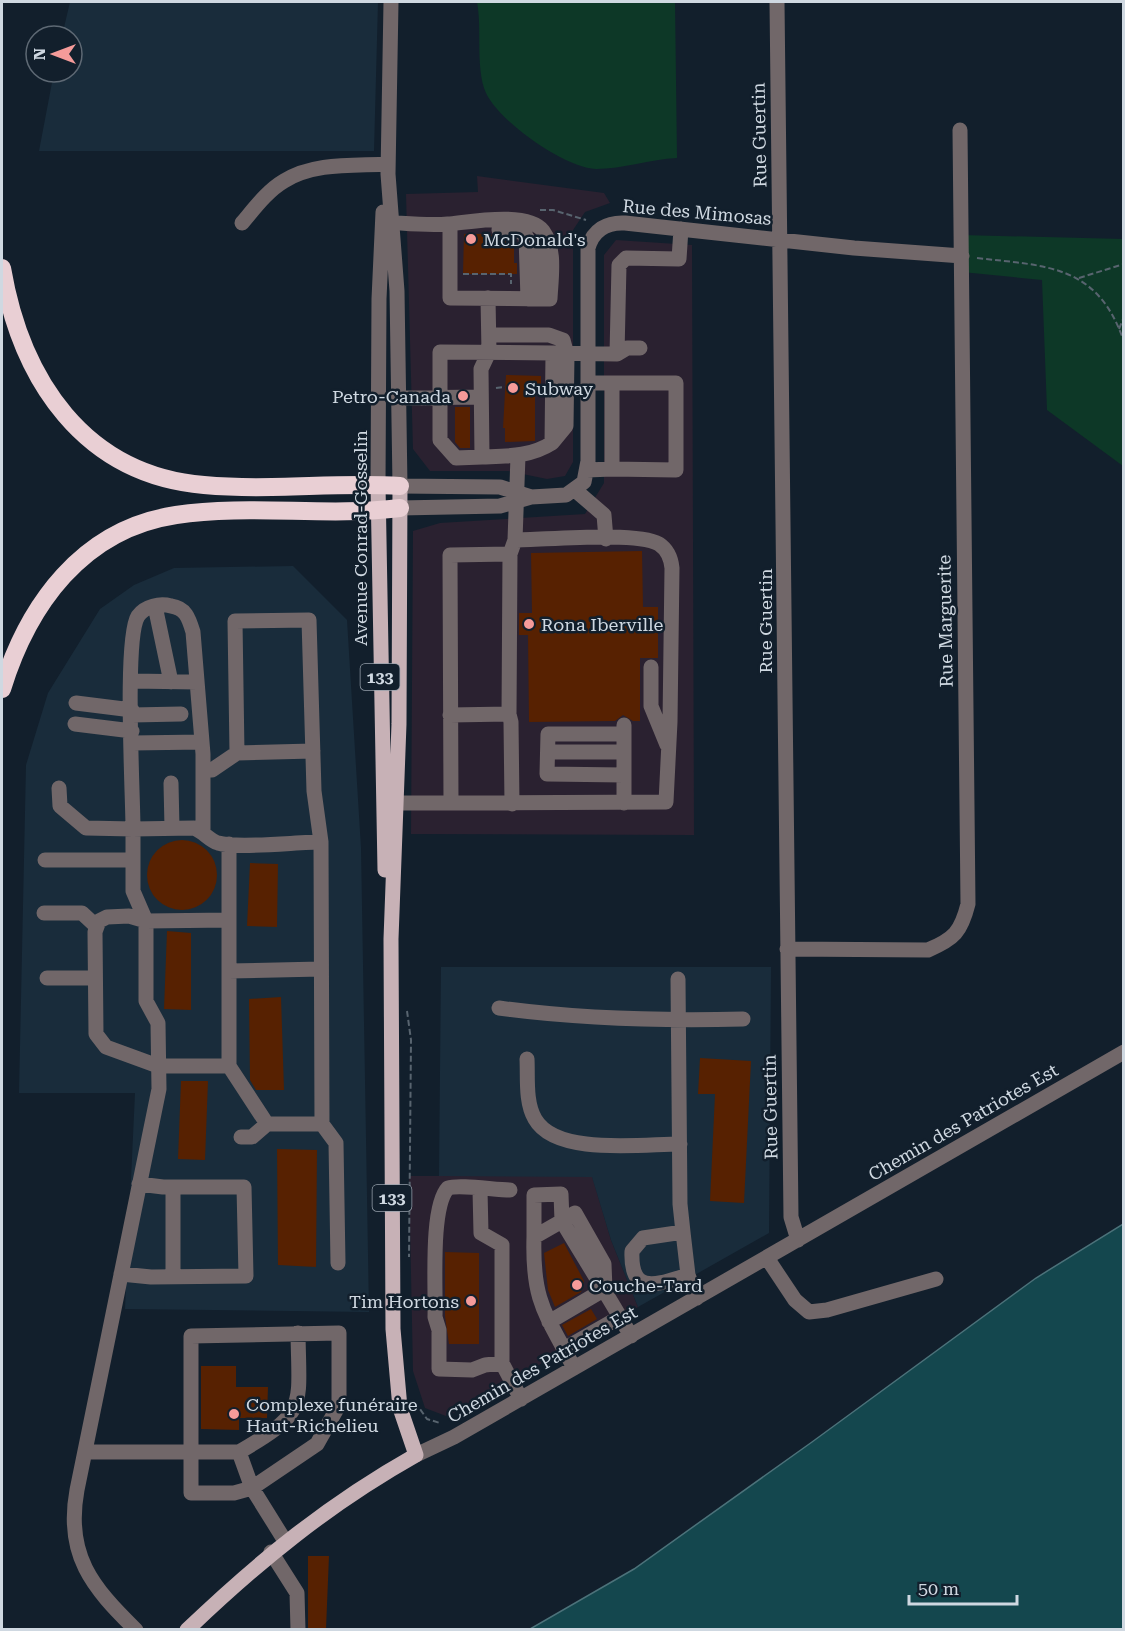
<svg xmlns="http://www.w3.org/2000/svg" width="1125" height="1631" viewBox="0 0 1125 1631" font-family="'Roboto Serif',serif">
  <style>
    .commercial { fill: #2a2130 }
    .built { fill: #192c3b }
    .green { fill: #0d3827 }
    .water { fill: #14474e; stroke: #4c727a; stroke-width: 1.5 }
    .building { fill: #572101 }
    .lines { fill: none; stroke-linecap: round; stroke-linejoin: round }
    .path { stroke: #58646f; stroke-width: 2; stroke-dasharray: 6 3; stroke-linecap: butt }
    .minor { stroke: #716769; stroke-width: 15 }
    .major { stroke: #c7b1b6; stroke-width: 15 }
    .highway { stroke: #e9cfd4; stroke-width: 18 }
    .poi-dot { fill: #f59b9a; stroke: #121f2c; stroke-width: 2 }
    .labels { text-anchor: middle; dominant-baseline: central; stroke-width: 5; stroke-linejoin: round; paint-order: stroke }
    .shield { fill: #121f2c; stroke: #96a0ab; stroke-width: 1.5 }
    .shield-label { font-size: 16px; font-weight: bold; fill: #cfd8e1 }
    .street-label { font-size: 18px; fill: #cfd8e1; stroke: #121f2c }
    .poi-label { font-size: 18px; fill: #cfd8e1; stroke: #121f2c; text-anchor: start }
  </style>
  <rect width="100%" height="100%" fill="#121f2c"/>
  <path class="commercial" d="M477,176L604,193L610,203L585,212L573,230V462L565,476L547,479L508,471H430L413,449L406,194L478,192Z
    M616,240L692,245L694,835L411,834L413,531L440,523L585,514L604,483V255Z
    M409,1176H592L611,1240L638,1307L465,1408L446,1416L425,1408L413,1371Z"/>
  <path class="built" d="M70,2H378L374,151H39L54,72H72V36H62Z
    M293,566L347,620L361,848L369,1312L125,1309L135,1093H19L26,765L48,693L100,609L134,585L174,568Z
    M441,967H771L769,1233L638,1307L611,1240L592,1177L439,1176Z"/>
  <path class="green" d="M477,2H675L677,158C650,159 623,169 596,169C564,168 493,118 484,88C476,61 482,29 477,2Z
    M961,235L1123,239V466L1047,410L1042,280L962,272Z"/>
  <path class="water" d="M1123,1224V1629H530L634,1569L812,1442L1036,1278Z"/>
  <path class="building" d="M464,234H490L498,240L514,241V263H517V274H463Z
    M506,375L541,376V394H535V441L505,442V428H503Z
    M455,407H470V448H460L455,442Z
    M642,551L643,607H658V658H640V721H633L623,715L615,721L529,722L528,635H519V613H532L531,553Z
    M147 875a35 35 0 1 1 70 0a35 35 0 1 1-70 0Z
    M250,863L278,864L277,927L247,926Z
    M167,931L191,933V1010L164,1009Z
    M281,997L284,1090H256L250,1080L249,999Z
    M700,1058L751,1061L744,1203L710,1201L715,1094H698Z
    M181,1081H208L205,1160L178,1159Z
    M277,1149L317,1150L316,1267L278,1265Z
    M564,1243L584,1281L581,1292L555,1307L548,1290L544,1253Z
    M445,1252L479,1253V1344H449L445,1316Z
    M591,1309L597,1319L568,1336L562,1325Z
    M201,1366H236V1387H268L267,1418H239V1430L201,1429Z
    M308,1556H329L326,1629H308Z"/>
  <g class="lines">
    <path class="path" d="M540,210H553L586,220
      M977,258C1046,266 1098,264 1124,342
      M463,274H511V284
      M1079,278L1124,264
      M1119,329L1124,317
      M496,388L505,387
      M407,1011L411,1040L409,1257
      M415,1402L427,1419L440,1423"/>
    <path class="minor" d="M391,2L388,174L397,291L400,486L500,487L531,497
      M777,2L791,1217L798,1240
      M383,222C404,223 427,226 448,224C470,222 528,211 543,231C556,249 551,278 550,299L450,298V224
      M242,223C254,209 267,191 284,181C315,162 354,166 388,164
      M499,230L521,232L536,248L539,299
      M526,236L528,299
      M489,335H549L563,340L567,355L566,426L552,443
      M553,353L617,354L619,265L626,258L679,259L681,229
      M617,354L627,348H640
      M612,383H676V470L612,469
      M399,398L481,397
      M482,457L456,458L440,440V352L553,353L552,443C530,457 507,456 482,457L481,369L489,352L488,298
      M587,470L612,469V383H588
      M378,485L379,299L383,212
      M575,490L604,515L606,539
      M400,508L500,506L531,497L566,495L584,482L588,461V248C593,230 607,222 625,223L854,248L962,256
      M155,606L171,682
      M651,667V706L667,745
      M132,681L197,682
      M76,703L132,710
      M509,714L511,722L512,804
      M132,715L181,714
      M450,715L509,714L510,554
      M75,724L132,731
      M132,743L202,742
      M313,751L237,753L235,621L309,620L314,791L321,842
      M548,752H624
      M204,770H212L237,753
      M624,775L547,774L548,734H624
      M171,783L172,828
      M59,788L60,806L86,828L133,829C133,794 124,638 138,616C145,606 160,603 171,606C186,608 189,619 193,632L203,754V831
      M395,803H451L450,555L510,554L515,540L518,456
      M451,803L666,802L670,722L672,568C671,558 668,550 659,544C636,531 545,540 515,540
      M624,803V725
      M229,844V1066
      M45,860H133
      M44,913H82L96,926
      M787,949L928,950C954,939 961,932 968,904L960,130
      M229,971L321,969
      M47,978H95
      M678,979L680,1204L683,1232
      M499,1008C580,1019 662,1021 743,1019
      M527,1059C528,1077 525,1102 535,1119C556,1156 642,1144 680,1144
      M322,1124L336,1143L338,1263
      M241,1137H252L267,1124
      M173,1187V1277
      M480,1190L481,1233L502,1245V1363L521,1399
      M534,1237V1195L561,1194L562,1221
      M767,1258L795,1300L809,1312L827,1310L936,1279
      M121,1274L151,1277L246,1276L244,1187H163L139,1184
      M688,1275C658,1284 630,1297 632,1251L643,1238L683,1232L688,1275L697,1298
      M549,1322L605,1289L604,1264L575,1213L562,1221
      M339,1333V1405L317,1444L252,1488L234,1493H191V1336Z
      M564,1349L620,1317
      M502,1363L485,1365L472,1370L439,1369V1330L435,1317C436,1289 430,1207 448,1188C459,1184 495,1190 510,1190
      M574,1368C546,1314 532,1302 534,1237L562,1221C585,1260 609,1297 631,1336
      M85,1452H239L252,1488L285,1541
      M239,1452C308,1412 299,1408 298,1333
      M416,1455L454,1437L1124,1052
      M271,1552L297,1593L298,1630
      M136,1630C92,1587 65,1555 77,1490L159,1089L158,1023L146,1001V921L133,891V829L194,828C204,832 209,840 218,843C238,849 297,842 321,842L322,1124H267L229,1066H158L106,1047L96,1034L95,932L99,921L107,917L129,916L146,921L229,920"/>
    <path class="major" d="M378,485L385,870
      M187,1630C259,1561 329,1504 416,1455L400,1408L393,1329L391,939L399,724L400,486"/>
    <path class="highway" d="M2,268C21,380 84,475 204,485C269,491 335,482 400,486
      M2,689C28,605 82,529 176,515C249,504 326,517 400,508"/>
  </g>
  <g class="poi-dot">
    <circle cx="471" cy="239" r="6"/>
    <circle cx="513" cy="388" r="6"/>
    <circle cx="463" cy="396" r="6"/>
    <circle cx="529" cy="624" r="6"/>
    <circle cx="577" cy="1285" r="6"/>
    <circle cx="471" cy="1301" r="6"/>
    <circle cx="234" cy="1414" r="6"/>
  </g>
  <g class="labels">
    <g class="shield">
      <rect x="360.5" y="664" width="39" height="26" rx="4.5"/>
      <rect x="372.5" y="1185" width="39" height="26" rx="4.5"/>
    </g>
    <g class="shield-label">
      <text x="380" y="677">133</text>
      <text x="392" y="1198">133</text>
    </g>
    <g class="street-label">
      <text transform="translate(759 135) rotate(-91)">Rue Guertin</text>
      <text transform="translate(697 212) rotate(5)">Rue des Mimosas</text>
      <text transform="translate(360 538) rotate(-90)">Avenue Conrad-Gosselin</text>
      <text transform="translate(765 621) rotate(-90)">Rue Guertin</text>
      <text transform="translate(945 621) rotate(-91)">Rue Marguerite</text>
      <text transform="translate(770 1107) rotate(-91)">Rue Guertin</text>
      <text transform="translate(963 1122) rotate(-30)">Chemin des Patriotes Est</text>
      <text transform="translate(542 1364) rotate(-30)">Chemin des Patriotes Est</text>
    </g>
    <g class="poi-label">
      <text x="483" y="239">McDonald's</text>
      <text x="525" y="388">Subway</text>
      <text x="451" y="396" text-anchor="end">Petro-Canada</text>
      <text x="541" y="624">Rona Iberville</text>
      <text x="589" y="1285">Couche-Tard</text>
      <text x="459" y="1301" text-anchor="end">Tim Hortons</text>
      <text x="246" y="1404">Complexe funéraire<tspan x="246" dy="21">Haut-Richelieu</tspan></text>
    </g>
  </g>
  <rect width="1125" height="1631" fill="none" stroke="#cfd8e1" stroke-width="6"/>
  <g transform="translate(54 54) rotate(270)"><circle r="28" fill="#121f2c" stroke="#5e6974" stroke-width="1.5"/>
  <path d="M0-4.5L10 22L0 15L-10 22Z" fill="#f59b9a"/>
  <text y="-9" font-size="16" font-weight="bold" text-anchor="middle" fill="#cfd8e1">N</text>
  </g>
  <path d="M909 1595v9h108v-9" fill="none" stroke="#cfd8e1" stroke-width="3"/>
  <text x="918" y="1595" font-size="18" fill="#cfd8e1" stroke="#121f2c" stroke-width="4.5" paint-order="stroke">50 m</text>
</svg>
